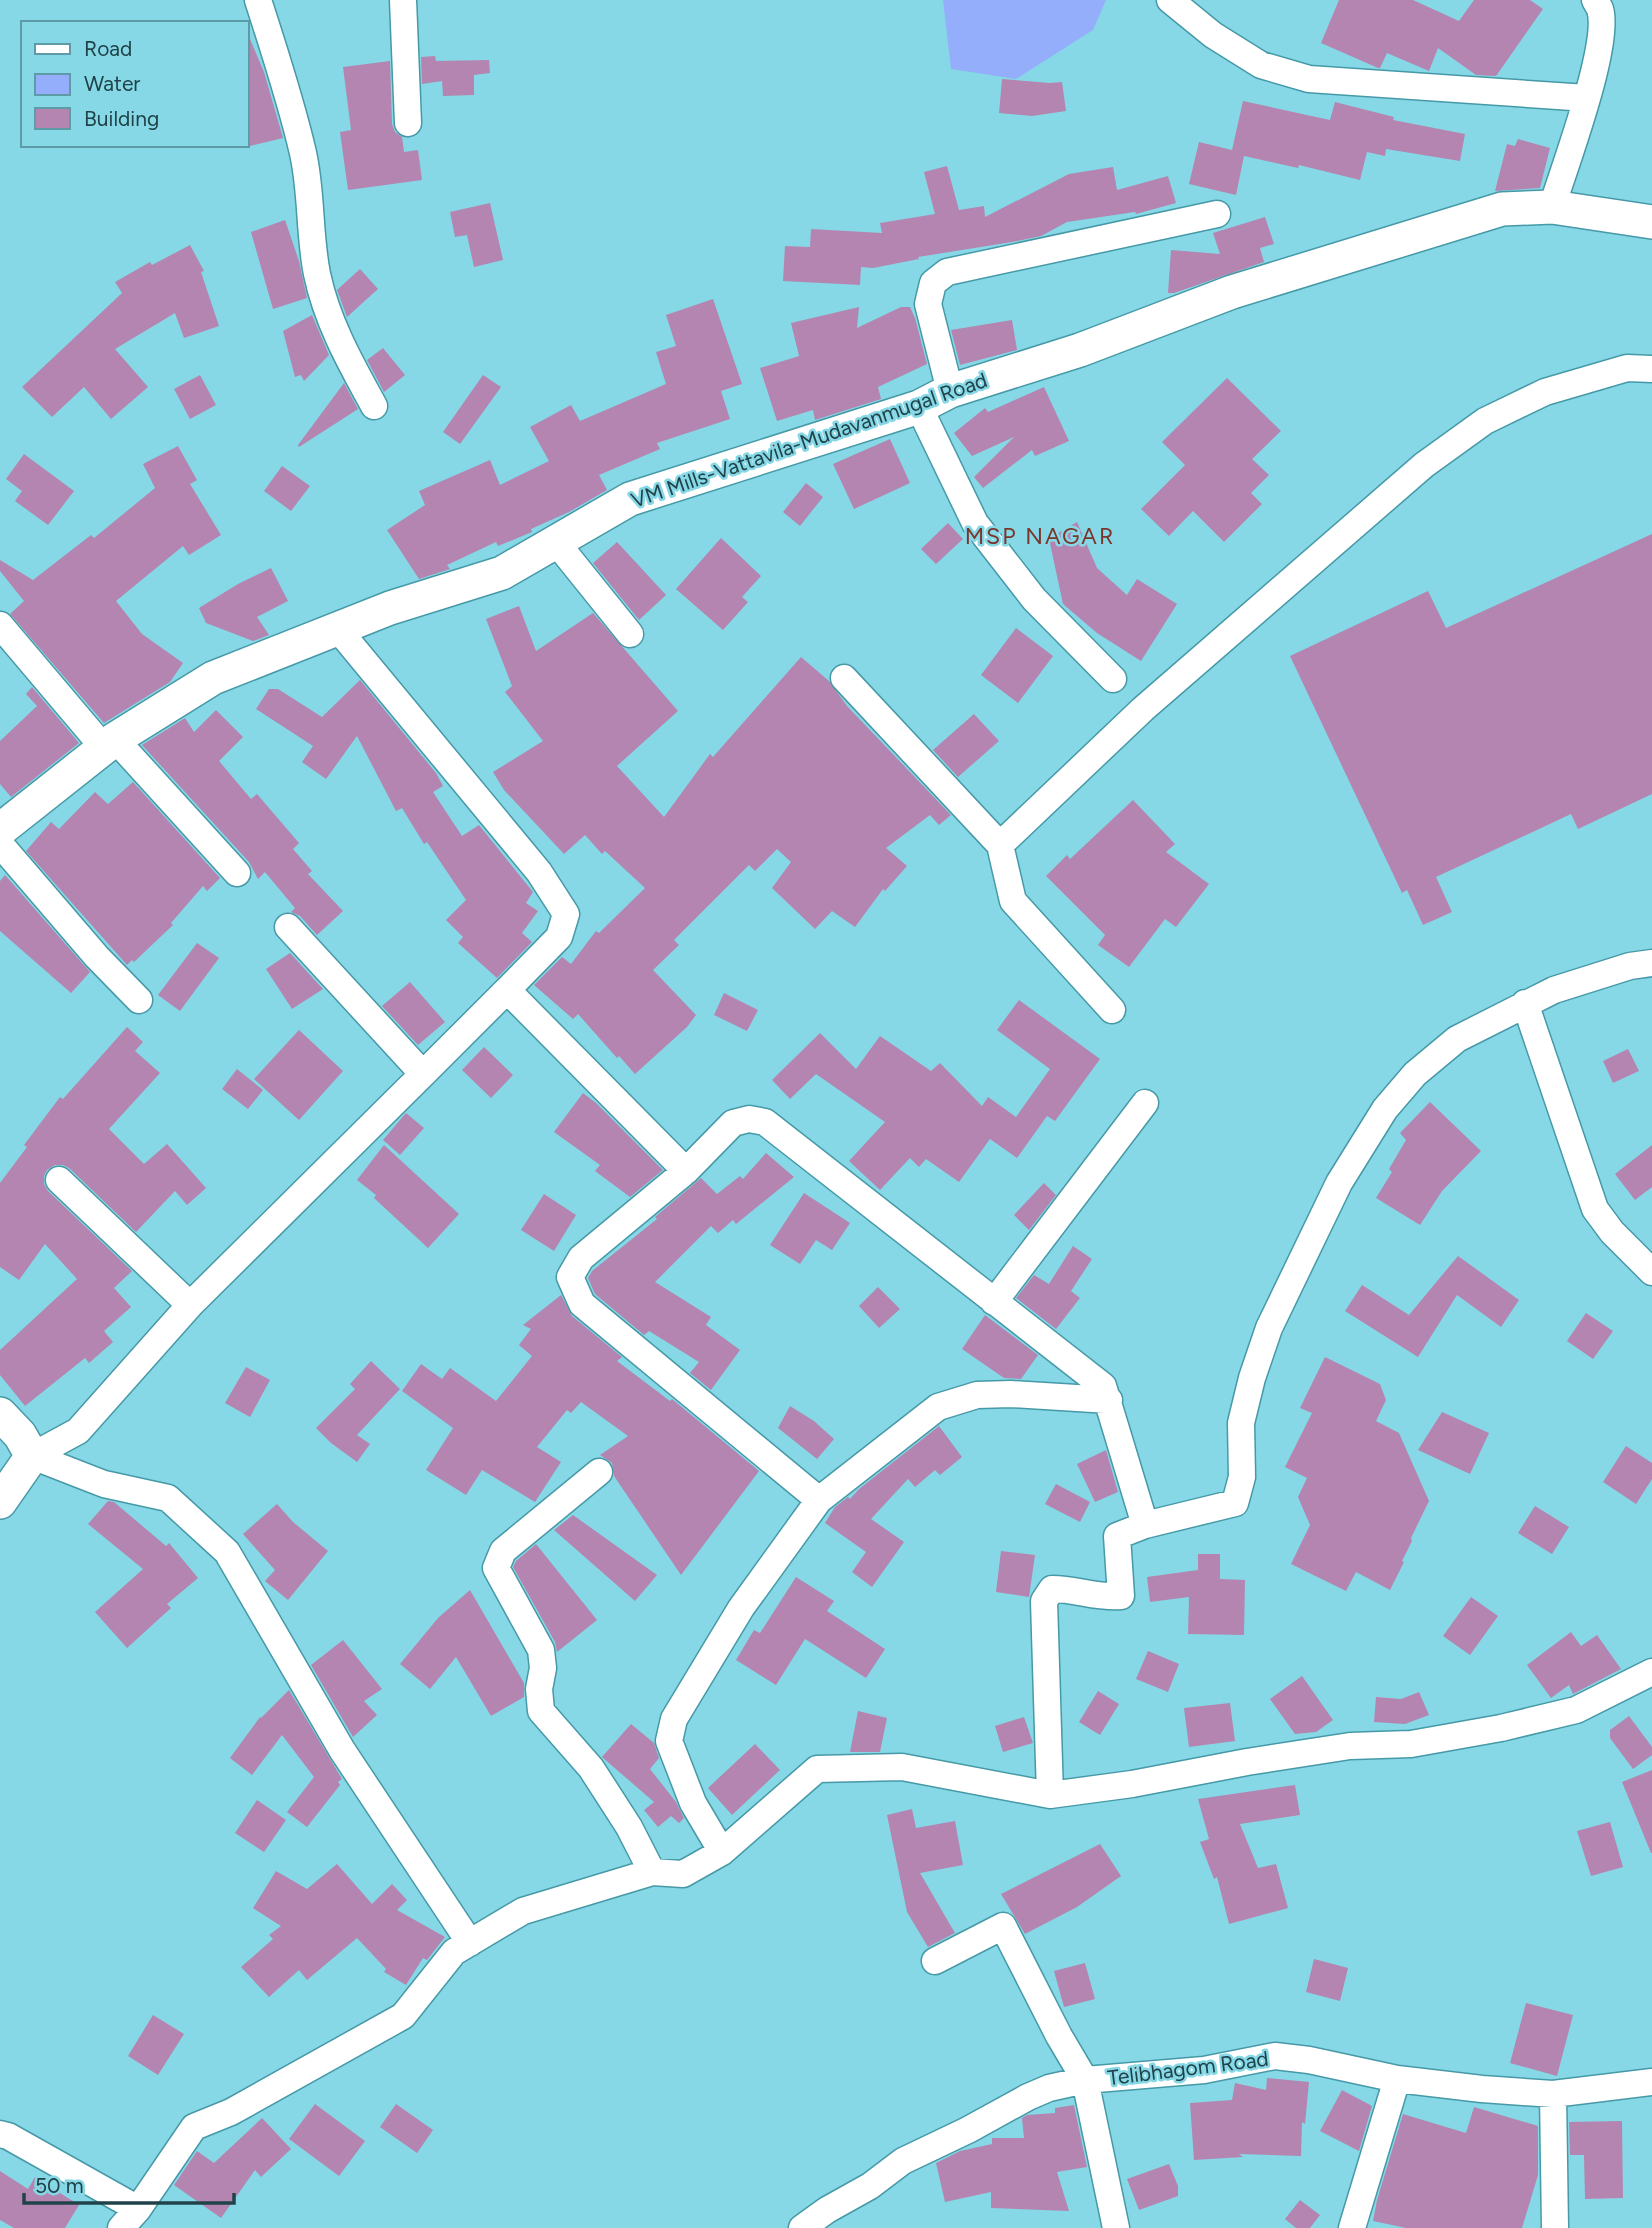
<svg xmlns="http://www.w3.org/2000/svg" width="1652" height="2228" viewBox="0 0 1652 2228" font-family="Figtree,sans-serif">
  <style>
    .water { fill: #95aefc }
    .building { fill: #b485b0 }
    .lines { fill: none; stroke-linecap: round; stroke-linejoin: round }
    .minor-casing { stroke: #4699a7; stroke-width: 29 }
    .tertiary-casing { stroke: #4699a7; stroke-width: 36 }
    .minor { stroke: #fff; stroke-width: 26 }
    .tertiary { stroke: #fff; stroke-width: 33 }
    .labels { text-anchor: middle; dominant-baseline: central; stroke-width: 5; stroke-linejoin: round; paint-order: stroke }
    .street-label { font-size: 21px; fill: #204349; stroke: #86d8e6 }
    .neighbourhood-label { font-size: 23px; letter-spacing: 2px; fill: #7b352b; stroke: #86d8e6 }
  </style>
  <rect width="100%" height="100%" fill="#86d8e6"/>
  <path class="water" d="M943,0H1106L1093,30L1016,79L951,69Z"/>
  <path class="building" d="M1339,0H1413L1459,21L1474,0H1530L1543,9L1496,76L1476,75L1438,48L1429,71L1387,53L1380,68H1378L1321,43Z
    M247,32L264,72L283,138L250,146L247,134Z
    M435,56L436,61L489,60L490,73L474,75V95L443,96L442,81L422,84L421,57Z
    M390,61L392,124L395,132L402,137L404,152L418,150L422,180L348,190L340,132L351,130L343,67Z
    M1002,79L1050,83L1062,82L1066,111L1032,116L999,113Z
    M1243,101L1330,120L1335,102L1394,117L1393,120L1465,134L1460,161L1386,149L1385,156L1367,152L1360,180L1299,165L1298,168L1244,156L1236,195L1189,184L1199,142L1232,150Z
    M1518,139L1550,148L1540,188L1495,191L1507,144L1515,146Z
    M947,166L959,210L984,206L985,217L1069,174L1113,167L1117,190L1168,176L1176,203L1136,214L1135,212L1067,222L1041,236L1012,242L918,257L919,259L873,268L861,267L860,285L783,281L785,246L810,247L811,229L882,233L880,223L935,214L924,172Z
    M490,203L503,260L474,267L467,235L455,237L450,212Z
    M1265,217L1274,244L1260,248L1264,262L1174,293H1168L1171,250L1220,254L1213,233Z
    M285,220L299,261L307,298L273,309L251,232Z
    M190,245L204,271L201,272L219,326L184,338L175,313L115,349L148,387L111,419L84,387L52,417L22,387L122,293L115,282L150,262L152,265Z
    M360,269L378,289L347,317L337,290Z
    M713,299L742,384L721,391L730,419L657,443L660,449L599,475L607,490L569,512L531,529L532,532L498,546L496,542L447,565L450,569L419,579L387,530L425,505L419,491L490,460L500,485L549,461L530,427L571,405L580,421L666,384L656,352L676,346L666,315Z
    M859,307L857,328L901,307H910L915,318L927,364L878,387L881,399L815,420L813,410L777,421L760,368L799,356L791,323Z
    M312,315L329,355L304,381L301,375L295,377L283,331Z
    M1012,320L1017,350L960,365L951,330Z
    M383,348L405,375L384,392L367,360Z
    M200,375L216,405L190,419L174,389Z
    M483,375L501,387L460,444L443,432Z
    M1227,378L1281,431L1252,459L1269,475L1251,493L1262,504L1224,542L1193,511L1169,536L1141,509L1185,465L1162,442Z
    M344,383L358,409L299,447L298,445Z
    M1044,387L1069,441L1035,456L1032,450L983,488L974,477L1014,437L972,456L954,433L985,408L988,412Z
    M890,439L910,483L854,509L833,464Z
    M178,446L197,480L190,484L221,535L189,555L183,546L116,601L142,634L183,663L170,682L104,723L10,614L24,601L0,571V560L33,580L91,535L94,538L155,488L143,464Z
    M24,454L74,491L48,525L15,501L22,491L6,479Z
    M282,466L310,486L291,511L264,491Z
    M806,483L823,497L800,526L783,512Z
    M1077,522L1097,568L1127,595L1137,579L1177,604L1141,661L1097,633L1063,604L1048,534L1058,533Z
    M948,523L963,539L936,564L921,549Z
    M1652,534V794L1578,829L1571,814L1436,877L1452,912L1423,925L1407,890L1402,893L1290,656L1428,591L1446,628Z
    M721,538L761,576L742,597L748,602L723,630L676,589Z
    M617,542L666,595L639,620L593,563Z
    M271,568L288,601L257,617L269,635L253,641L206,623L199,608L238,584Z
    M519,606L536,651L593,613L678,711L617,766L664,817L710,754L713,757L801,657L829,681L847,706L951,815L939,825L930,815L886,848L907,866L885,891L883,889L855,927L832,911L815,929L772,888L791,862L777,849L755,871L749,865L674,940L679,945L653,970L696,1015L687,1027L635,1074L619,1056L617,1058L578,1014L573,1019L534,985L562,957L571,964L596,931L599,933L645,888L605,851L602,854L585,835L564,854L504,790L493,772L543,741L505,692L512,686L486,619Z
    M1016,628L1053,656L1018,703L981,675Z
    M360,680L436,773L443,786L433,792L462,836L479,825L533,892L526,903L538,911L522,933L532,942L497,978L458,943L463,937L446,920L466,900L427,842L424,844L402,808L396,811L357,736L326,779L302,762L313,746L256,709L269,689H278L322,717Z
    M32,687L79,743L11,797L0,784V741L37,706L26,694Z
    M216,710L243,737L219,761L251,799L257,794L299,843L293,849L312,871L308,874L343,911L317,935L300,916L291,912L295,908L265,872L258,879L249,862L142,745L185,718L194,732Z
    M974,714L999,741L958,777L933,750Z
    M133,782L220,878L207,891L203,886L171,923L173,925L134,962L132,960L127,965L26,851L51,822L59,829L95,792L108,804Z
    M1133,800L1175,844L1166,852L1209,884L1176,927L1165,919L1129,967L1098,945L1105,935L1046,876L1067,855L1070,859Z
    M5,875L90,972L71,993L0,931V881Z
    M197,943L219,958L180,1011L158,995Z
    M290,953L323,989L292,1009L266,969Z
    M410,982L445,1022L418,1045L382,1006Z
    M724,993L758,1010L747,1031L714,1015Z
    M1019,1000L1100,1059L1055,1121L1047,1116L1017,1158L990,1139L959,1182L926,1159L919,1167L910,1158L880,1190L849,1161L885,1122L816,1074L790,1099L772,1080L820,1033L856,1069L880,1036L931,1071L940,1063L982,1106L988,1097L1016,1117L1050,1069L997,1030Z
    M127,1027L143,1042L135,1051L160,1073L109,1129L144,1164L167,1144L206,1188L187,1205L175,1191L136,1232L69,1168L63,1165H55L47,1170L44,1176V1184L48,1191L132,1271L114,1288L131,1307L104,1331L113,1342L89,1363L85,1358L25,1406L0,1375V1350L77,1279L45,1244L19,1280L0,1267V1183L27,1147L24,1145L60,1097L63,1099Z
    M299,1030L343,1071L299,1120L254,1079Z
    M484,1047L513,1075L491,1098L462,1070Z
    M1628,1049L1639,1071L1613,1083L1603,1061Z
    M237,1069L263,1090L248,1109L222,1089Z
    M583,1093L596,1103L663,1170L630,1197L595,1171L600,1165L554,1132Z
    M1430,1102L1481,1151L1442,1191L1420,1225L1376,1198L1392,1172L1389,1169L1406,1140L1400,1133Z
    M406,1113L424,1128L400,1155L383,1140Z
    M384,1145L459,1214L428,1248L374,1198L376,1195L357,1180Z
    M1652,1145V1187L1635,1200L1615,1174Z
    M766,1153L794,1177L736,1224L733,1220L718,1233L711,1226L655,1282L711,1317L706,1325L740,1350L711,1390L690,1373L699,1362L649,1331L644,1335L595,1294L588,1278L592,1271L657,1219L655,1217L701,1178L717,1194L740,1176L743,1179Z
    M1044,1183L1056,1195L1029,1230L1014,1215Z
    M804,1193L850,1223L832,1250L816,1240L800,1264L770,1245Z
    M544,1194L576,1215L554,1251L521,1230Z
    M1073,1246L1092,1259L1071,1291L1080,1298L1056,1329L1016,1298L1034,1275L1049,1284Z
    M1458,1256L1519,1300L1501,1327L1457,1295L1418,1357L1345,1311L1362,1285L1409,1315Z
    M878,1287L900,1309L879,1328L859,1306Z
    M561,1295L572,1316L622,1357L617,1361L670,1401L672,1399L759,1471L681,1575L614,1476L612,1463L600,1455L628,1436L581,1402L571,1413L567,1410L537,1447L561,1462L535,1502L482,1470L466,1495L426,1470L453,1428L402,1391L421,1364L442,1379L450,1368L496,1401L532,1356L519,1345L531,1329L523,1325Z
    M1586,1313L1613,1331L1593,1359L1567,1341Z
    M985,1315L1038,1355L1021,1379L1004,1378L962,1349Z
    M1325,1357L1380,1384L1386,1400L1376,1421L1399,1433L1429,1501L1411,1538L1412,1541L1402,1561L1404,1562L1390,1590L1356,1572L1346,1591L1291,1564L1310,1525L1298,1497L1307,1478L1285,1467L1312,1413L1300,1408Z
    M371,1361L400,1389L357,1435L370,1444L357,1462L331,1443L316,1428L355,1389L350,1384Z
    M246,1367L270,1380L250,1417L225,1403Z
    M790,1406L814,1421L834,1439L817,1459L778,1428Z
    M1442,1412L1489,1433L1470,1474L1418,1450Z
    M939,1426L962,1457L940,1475L935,1470L915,1487L908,1479L871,1519L904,1542L872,1587L852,1572L866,1552L825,1523L835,1507L848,1497L850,1499L859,1489Z
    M1626,1446L1652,1463V1479L1636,1504L1603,1482Z
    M1106,1450L1118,1492L1095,1502L1077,1464Z
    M1056,1484L1090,1502L1080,1522L1045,1504Z
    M108,1501L114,1502L166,1546L169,1543L198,1578L167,1604L171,1608L127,1648L95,1612L143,1569L88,1524Z
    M277,1504L293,1522L328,1551L288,1600L265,1581L275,1570L243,1534Z
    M1535,1506L1569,1527L1552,1554L1518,1533Z
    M573,1515L657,1575L635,1601L554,1530Z
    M536,1544L597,1620L557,1652L555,1642L513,1567L516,1561Z
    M1001,1551L1035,1555L1029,1597L996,1592Z
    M1198,1554H1220V1579L1245,1580L1244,1635L1188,1634L1189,1597L1150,1602L1147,1577L1198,1570Z
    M796,1577L834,1601L827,1611L885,1649L866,1678L805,1639L776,1685L736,1660L754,1630L760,1633Z
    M470,1590L524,1683V1697L491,1716L456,1657L430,1689L400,1664L438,1618Z
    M1471,1597L1498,1616L1470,1655L1443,1636Z
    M1571,1632L1581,1646L1597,1635L1621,1669L1573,1694L1569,1685L1551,1698L1527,1665Z
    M343,1640L382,1689L364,1701L377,1715L353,1737L311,1665Z
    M1148,1651L1179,1664L1168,1692L1136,1679Z
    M1302,1676L1333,1720L1316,1732L1295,1734L1270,1699Z
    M289,1690L342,1779L338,1782L340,1785L307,1827L287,1812L314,1777L282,1735L252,1775L230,1758L260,1717L261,1718Z
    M1098,1691L1119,1704L1100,1735L1079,1722Z
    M1419,1692L1429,1715L1405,1724L1374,1722L1376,1697L1401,1699Z
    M1230,1703L1235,1741L1189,1747L1184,1708Z
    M858,1711L887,1718L880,1752H850Z
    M1629,1716L1652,1747V1755L1633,1769L1610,1738V1730Z
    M1024,1717L1033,1743L1003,1752L995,1726Z
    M631,1724L654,1743L659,1758L650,1769L676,1802L684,1818L679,1823L671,1816L658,1827L644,1810L654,1802L602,1757Z
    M755,1744L780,1770L732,1815L708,1788Z
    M1652,1770V1853H1651L1622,1782Z
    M1295,1785L1300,1815L1240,1824L1258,1868L1276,1864L1288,1908L1229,1924L1217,1877L1214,1879L1200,1842L1209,1839L1198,1799Z
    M257,1800L286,1820L264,1852L235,1833Z
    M912,1809L916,1828L955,1821L963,1865L920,1873L955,1933L928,1947L907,1912L887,1815Z
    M1610,1822L1623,1867L1591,1876L1577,1831Z
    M1100,1844L1121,1876L1077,1907L1025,1934L1001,1894Z
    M337,1864L372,1904L392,1884L407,1900L397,1910L445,1937L427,1960L423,1958L406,1985L384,1972L386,1969L357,1938L307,1980L299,1970L269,1997L241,1967L273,1939L269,1935L281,1926L253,1908L276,1871L307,1889Z
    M1314,1959L1348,1968L1340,2001L1306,1992Z
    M1085,1963L1095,1999L1064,2007L1054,1971Z
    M1526,2003L1573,2015L1557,2076L1510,2063Z
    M153,2015L184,2034L158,2075L128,2056Z
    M1267,2078L1309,2082L1305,2124L1302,2122L1301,2156L1239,2154L1243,2157L1194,2160L1190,2103L1232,2100L1235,2083L1266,2090Z
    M1342,2090L1372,2106L1359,2151L1320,2131Z
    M315,2104L365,2141L339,2176L289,2139Z
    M396,2104L433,2130L417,2153L380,2127Z
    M1074,2105L1087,2167L1057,2172L1069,2211L991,2208V2192L945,2202L936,2163L960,2151L992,2144V2138H1024L1022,2118L1027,2115L1055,2113V2108Z
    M1474,2107L1538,2126V2175L1522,2228H1406L1373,2221L1377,2200L1403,2114L1466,2133Z
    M262,2118L291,2149L261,2177L255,2170L221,2218L174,2185L197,2151L214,2163Z
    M1622,2121L1623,2198L1585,2199L1584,2155H1570L1569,2122Z
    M1169,2164L1178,2186V2196L1139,2210L1127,2179Z
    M0,2171L28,2189L35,2177L79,2205L65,2228H14L0,2220Z
    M1300,2200L1320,2215L1310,2228H1296L1285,2219Z"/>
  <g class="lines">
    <g class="minor-casing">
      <path id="minor" d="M258,0C274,50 291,101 303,153C312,193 309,235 317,274C327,322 351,364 374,406
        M403,0L408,123
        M1170,0L1213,35L1261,65L1309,79L1587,98
        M1552,207C1564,168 1611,44 1600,9C1599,6 1596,3 1595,0
        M950,391L928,304L933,283L947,272L1217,214
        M919,407L975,523L1034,599L1113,679
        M556,542L630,634
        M0,625L104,748
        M337,628L539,872L566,914L559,937L507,990L686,1171
        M844,678L1000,845L1013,901L1112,1010
        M115,739L237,873
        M0,844L97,957L139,1000
        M1000,845L1143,709L1424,465L1485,421L1545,392L1627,368L1652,369
        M288,927L423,1074L507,990
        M1525,1003L1595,1209L1612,1232L1652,1272
        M59,1180L190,1305
        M994,1302L1145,1103
        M32,1456L104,1484L168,1498L227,1552L342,1750L470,1943
        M32,1456L78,1431L190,1305L423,1074
        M599,1472L503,1551L496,1568L541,1650L543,1668L539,1689L541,1711L591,1768L629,1827L652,1872
        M819,1500L582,1304L570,1277L581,1258L686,1171L733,1123L749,1119L765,1122L1103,1386L1145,1525L1235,1503L1242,1477L1241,1423L1252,1378L1269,1328L1339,1183L1385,1109L1415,1074L1457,1039L1554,990L1630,966L1652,963
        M1050,1795L1044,1601L1052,1589C1077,1589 1096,1598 1121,1596L1117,1536L1145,1525
        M722,1852L693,1803L669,1741L674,1719L741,1608L819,1500L938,1407L977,1395L1011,1394L1109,1400
        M935,1961L1003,1926L1059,2036L1085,2080L1116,2228
        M1553,2094L1555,2228
        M0,2134L8,2136L138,2209
        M121,2228L138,2209L194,2127L231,2112L403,2016L454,1952L523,1911L652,1872L683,1874L722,1852L817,1769L902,1767L1050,1795L1132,1784L1247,1762L1350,1746L1411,1744L1501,1728L1576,1710L1652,1672
        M802,2228L827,2210L870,2186L903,2161L968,2130L1028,2097L1049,2088L1085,2080L1204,2070L1275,2056L1309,2060L1397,2079L1482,2089L1553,2094L1652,2082
        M1352,2228L1397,2079"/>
    </g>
    <g class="tertiary-casing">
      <path id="tertiary" d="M0,830L115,739L213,678L390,608L502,573L630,499L919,407L950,391L1080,350L1232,292L1502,209L1552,207L1652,222
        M0,1414L20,1435L32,1456L0,1502"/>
    </g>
    <use href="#minor" class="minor"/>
    <use href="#tertiary" class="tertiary"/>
  </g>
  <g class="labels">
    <g class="street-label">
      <text transform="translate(809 440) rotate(-19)">VM Mills-Vattavila-Mudavanmugal Road</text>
      <text transform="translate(1188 2068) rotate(-7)">Telibhagom Road</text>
    </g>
    <g class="neighbourhood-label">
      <text x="1040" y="536">MSP NAGAR</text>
    </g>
  </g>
  <rect x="21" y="21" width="228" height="126" fill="#86d8e6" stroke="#5d9ca7" stroke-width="2"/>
  <rect x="35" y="44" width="35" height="10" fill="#ffffff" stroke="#5d9ca7" stroke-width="2"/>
  <text x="84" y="56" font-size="21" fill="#204349">Road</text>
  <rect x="35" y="74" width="35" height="21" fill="#95aefc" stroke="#5d9ca7" stroke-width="2"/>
  <text x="84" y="91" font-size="21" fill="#204349">Water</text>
  <rect x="35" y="108" width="35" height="21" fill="#b485b0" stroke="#5d9ca7" stroke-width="2"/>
  <text x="84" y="126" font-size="21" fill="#204349">Building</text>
  <path d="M24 2193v10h210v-10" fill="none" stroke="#204349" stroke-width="3.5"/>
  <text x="35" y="2193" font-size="21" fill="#204349" stroke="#86d8e6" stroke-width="5" paint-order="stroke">50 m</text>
</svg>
